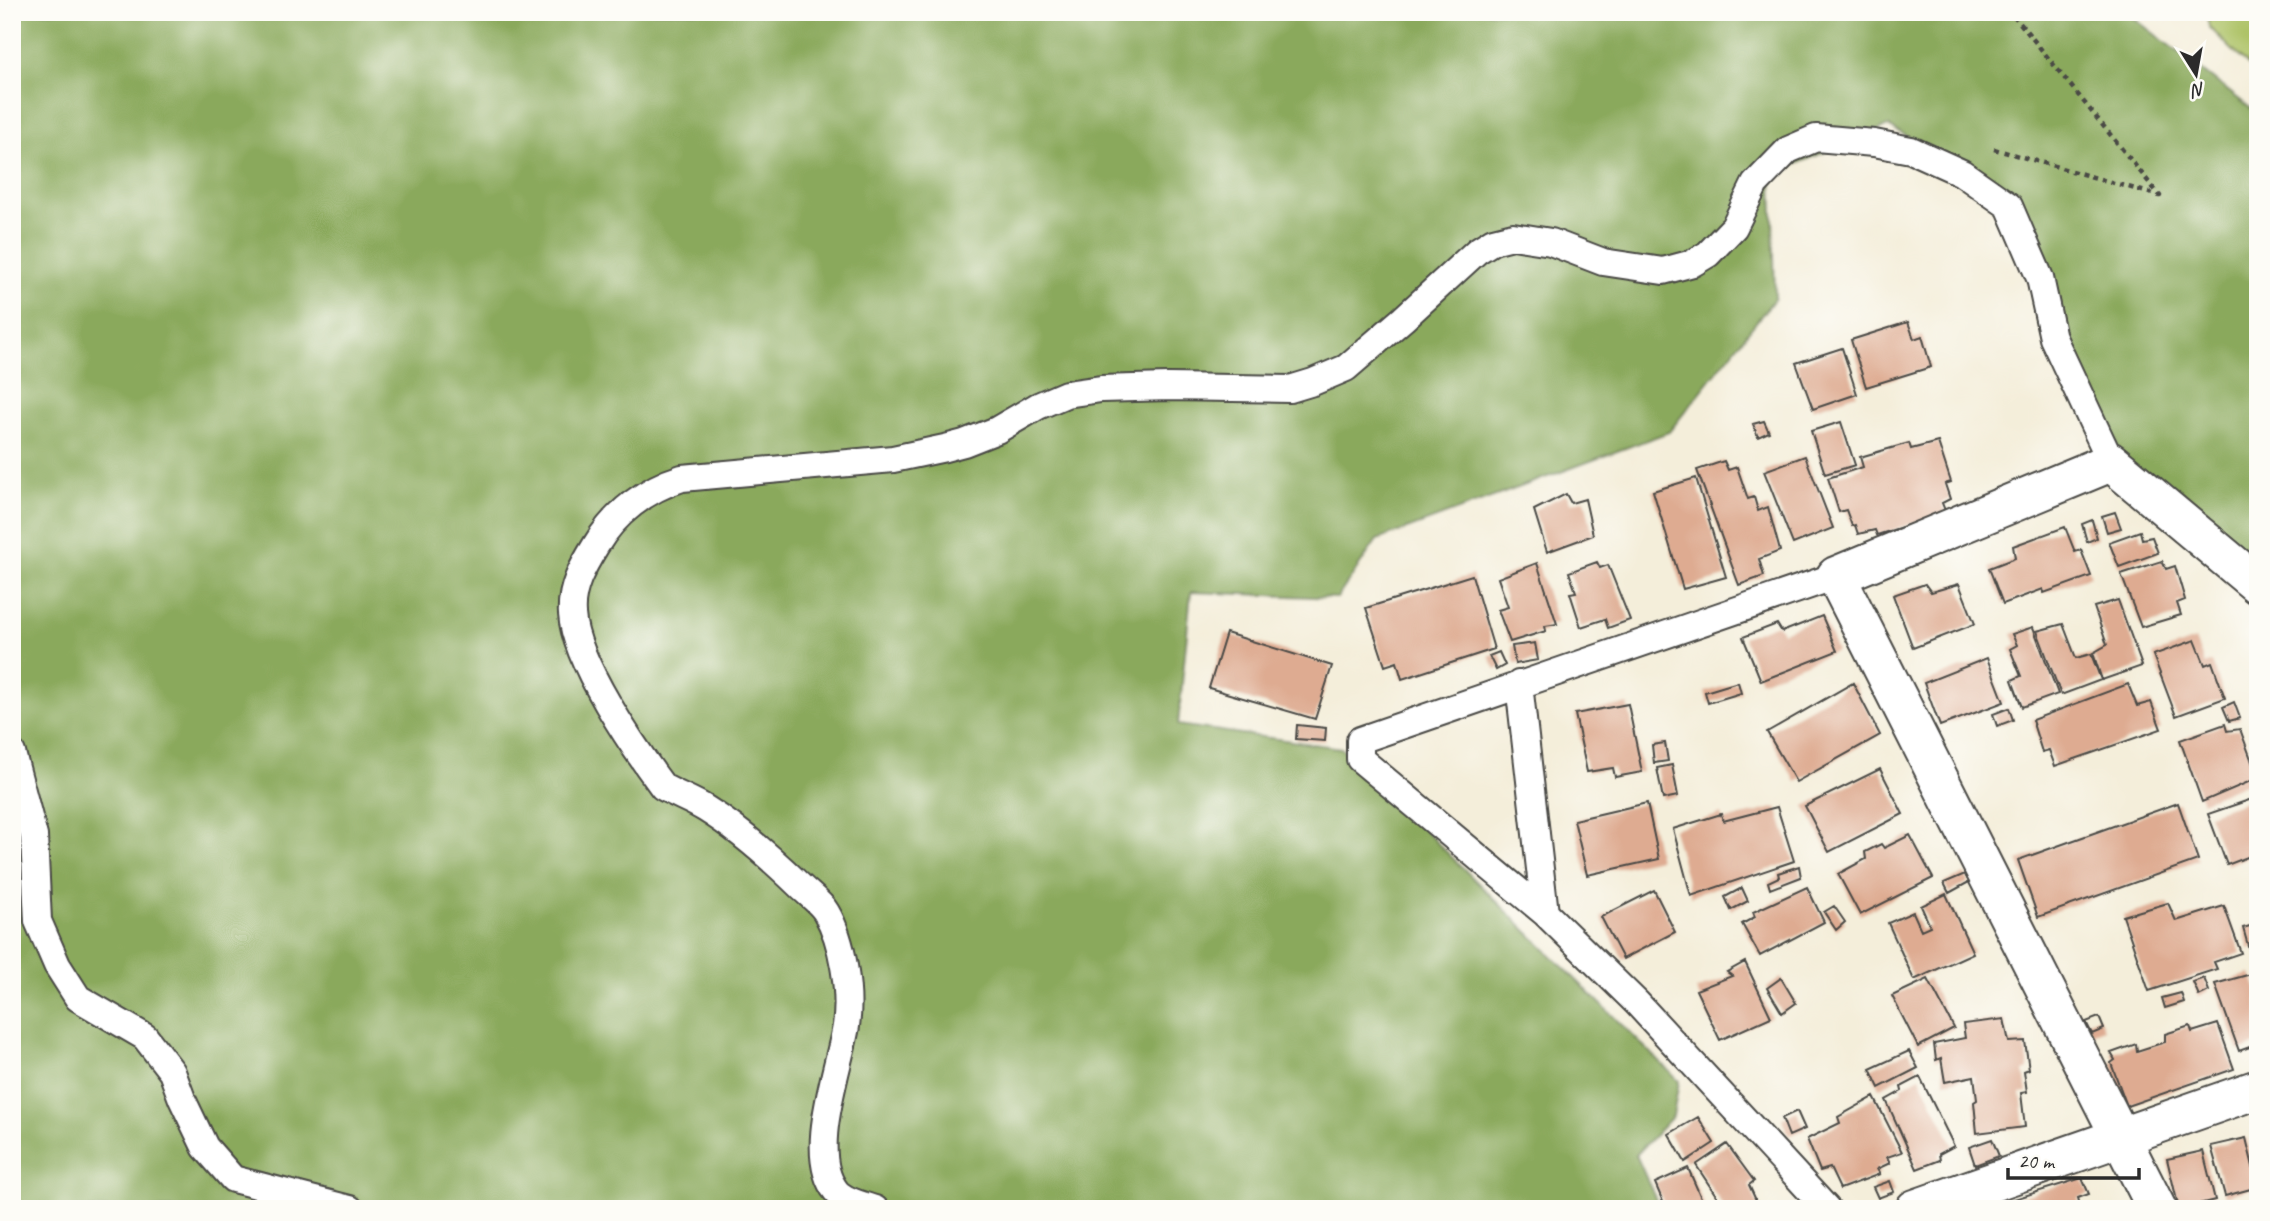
<svg xmlns="http://www.w3.org/2000/svg" width="2270" height="1221" viewBox="0 0 2270 1221" font-family="Caveat,sans-serif">
  <style>
    .green { fill: #aec367; stroke: #6c7749; stroke-width: 2 }
    .forest { fill: #8aa95c; stroke: #5a6a44; stroke-width: 2 }
    .building { fill: #deab91 }
    .lines { fill: none; stroke-linecap: round; stroke-linejoin: round }
    .lane-casing { stroke: #494845; stroke-width: 30 }
    .street-casing { stroke: #494845; stroke-width: 42 }
    .path { stroke: #494845; stroke-width: 4.5; stroke-dasharray: 5 5; stroke-linecap: butt }
    .lane { stroke: #fff; stroke-width: 26 }
    .street { stroke: #fff; stroke-width: 38 }
  </style>
  <rect width="100%" height="100%" fill="#fdfcf7"/>
  <filter id="ink" filterUnits="userSpaceOnUse"><feTurbulence type="fractalNoise" baseFrequency=".0143" numOctaves="2"/><feDisplacementMap in="SourceGraphic" scale="14" xChannelSelector="R" yChannelSelector="G"/><feConvolveMatrix kernelMatrix="1 2 1 2 8 2 1 2 1" color-interpolation-filters="sRGB"/></filter>
  <filter id="wash" filterUnits="userSpaceOnUse"><feTurbulence type="fractalNoise" baseFrequency=".00686" numOctaves="4" result="noise"/><feDisplacementMap in="SourceGraphic" scale="28" xChannelSelector="R" yChannelSelector="G"/><feGaussianBlur stdDeviation="1.57" result="paint"/><feColorMatrix in="noise" values="0 0 0 0 0 0 0 0 0 0 0 0 0 0 0 0 0 1.4 0 .05"/><feComposite in="paint" operator="in"/></filter>
  <g filter="url(#wash)">
    <rect width="100%" height="100%" fill="#f4eeda"/>
    <path class="green" d="M2206,12H2258V75L2209,27Z"/>
    <path class="forest" d="M12,12H2126L2258,114V579L2128,469L2065,338L2020,196L1888,126L1772,174L1775,298L1669,432L1377,540L1337,598L1191,592L1178,725L1341,748L1679,1081L1673,1116L1636,1155L1660,1209H12Z"/>
    <g id="blocks">
      <path class="building" d="M1908,322L1914,339L1922,336L1931,367L1866,387L1851,340Z
        M1842,348L1857,394L1813,409L1796,363Z
        M1764,421L1769,432L1758,437L1753,424Z
        M1841,422L1855,465L1825,474L1811,431Z
        M1938,442L1951,482L1945,484L1950,499L1942,503L1946,513L1877,535L1875,530L1858,534L1855,525L1852,526L1846,510L1839,512L1828,478L1863,467L1860,457L1909,443L1911,449Z
        M1805,456L1833,528L1793,544L1764,471Z
        M1724,461L1728,470L1737,467L1748,499L1754,497L1758,511L1768,507L1780,551L1759,559L1764,576L1739,585L1697,470Z
        M1696,478L1726,577L1683,589L1653,491Z
        M1566,494L1571,503L1585,499L1593,535L1547,552L1534,510Z
        M2115,512L2121,528L2107,532L2102,516Z
        M2092,520L2097,538L2087,542L2082,524Z
        M2065,527L2075,552L2081,550L2091,576L2044,593L2043,589L2003,604L1989,568L2015,558L2013,546Z
        M2140,531L2142,539L2152,537L2158,553L2119,567L2109,542Z
        M2162,561L2166,569L2175,566L2185,600L2177,603L2181,615L2141,627L2121,574Z
        M1597,562L1600,568L1608,565L1630,620L1608,628L1605,619L1581,627L1570,593L1576,592L1569,572Z
        M1537,563L1557,624L1545,626L1546,631L1510,642L1498,610L1508,607L1498,578Z
        M1472,575L1494,649L1402,679L1397,662L1385,666L1366,608Z
        M1925,584L1931,592L1959,584L1975,624L1913,648L1893,595Z
        M2118,600L2142,666L2102,680L2093,653L2107,645L2094,607Z
        M1822,616L1837,651L1761,681L1743,637L1777,624L1782,632Z
        M2063,624L2076,658L2091,654L2101,680L2061,695L2037,631Z
        M2033,627L2058,694L2022,707L2012,680L2021,676L2010,649L2017,645L2012,634Z
        M1226,633L1332,666L1315,719L1209,688Z
        M2195,640L2205,665L2212,662L2225,698L2176,716L2153,655Z
        M1535,643L1538,660L1515,664L1512,646Z
        M1499,652L1505,665L1496,670L1489,656Z
        M1987,658L2004,702L1940,726L1924,683Z
        M1738,682L1741,693L1708,703L1705,692Z
        M1853,683L1880,735L1796,782L1767,732Z
        M2128,684L2137,706L2151,702L2161,729L2055,766L2049,750L2042,752L2032,720Z
        M2234,702L2240,718L2229,721L2223,707Z
        M1628,704L1642,772L1615,777L1613,768L1587,772L1575,714Z
        M2009,708L2013,720L1997,726L1993,714Z
        M2225,724L2227,731L2240,729L2258,778L2202,802L2180,740Z
        M1297,725L1326,728L1325,741L1296,739Z
        M1665,743L1668,761L1654,763L1652,745Z
        M1672,765L1678,796L1663,799L1657,768Z
        M1880,769L1903,814L1829,852L1805,806Z
        M2258,797V853L2227,865L2208,814Z
        M1647,803L1659,859L1587,875L1574,820Z
        M2178,803L2198,860L2038,917L2018,860Z
        M1777,807L1794,861L1691,896L1673,829L1721,814L1723,821Z
        M1910,835L1933,878L1860,915L1838,874L1866,859L1865,852L1881,844L1884,848Z
        M1799,866L1801,877L1770,889L1768,882L1779,877L1778,873Z
        M1965,874L1969,882L1949,893L1944,883Z
        M1807,887L1824,922L1760,956L1742,924L1755,917L1753,912Z
        M1742,888L1748,901L1731,910L1725,897Z
        M1654,890L1675,932L1623,959L1601,917Z
        M1946,894L1973,953L1914,980L1888,923L1913,912L1921,930L1930,926L1921,906Z
        M2168,903L2176,921L2224,906L2241,953L2214,962L2217,969L2149,991L2123,916Z
        M1834,906L1845,922L1836,930L1824,912Z
        M2257,924L2258,946L2249,949L2243,928Z
        M1745,962L1771,1017L1720,1040L1696,990L1732,976L1727,972Z
        M2251,974L2258,992V1044L2239,1051L2215,984Z
        M1781,978L1796,1003L1782,1013L1767,988Z
        M2204,978L2209,991L2199,996L2193,982Z
        M1928,979L1954,1028L1918,1047L1892,996Z
        M2181,993L2184,1002L2165,1008L2162,998Z
        M2099,1017L2104,1029L2092,1034L2086,1022Z
        M2004,1019L2009,1042L2025,1041L2029,1069L2024,1071L2027,1092L2021,1093L2025,1127L1977,1133L1974,1102L1977,1100L1974,1076L1945,1082L1941,1058L1936,1060L1934,1044L1965,1038L1963,1024Z
        M2218,1024L2234,1069L2127,1106L2111,1063L2115,1060L2111,1053L2136,1044L2137,1051L2165,1042V1034L2190,1026L2192,1032Z
        M1909,1051L1918,1068L1879,1088L1870,1069Z
        M1920,1077L1954,1146L1939,1154L1940,1160L1917,1169L1886,1100L1902,1091L1901,1087Z
        M1874,1097L1902,1152L1887,1157L1890,1163L1877,1169L1880,1174L1840,1189L1830,1168L1820,1171L1807,1139L1840,1123L1838,1117Z
        M1797,1111L1805,1129L1789,1136L1782,1118Z
        M1698,1117L1714,1143L1685,1162L1669,1134Z
        M2246,1138L2258,1187L2225,1196L2211,1146Z
        M1992,1139L1999,1156L1975,1165L1969,1147Z
        M1727,1144L1754,1181L1749,1185L1760,1209H1725L1696,1165Z
        M2203,1151L2215,1200L2179,1209L2167,1159Z
        M1688,1168L1706,1209H1666L1655,1183Z
        M2082,1178L2089,1194L2078,1198L2081,1209H2010L2008,1201Z
        M1890,1181L1894,1192L1878,1198L1873,1187Z
        M2258,1200V1209H2230V1208Z"/>
    </g>
  </g>
  <g filter="url(#ink)">
    <use href="#blocks" fill-opacity="0" stroke="#494845" stroke-width="2"/>
    <g class="lines">
      <g class="lane-casing">
        <path id="lane" d="M1519,684L1545,913L1637,1003L1827,1209
          M12,753L34,836L38,921L57,965L78,998L145,1037L172,1072L182,1099L205,1147L233,1179L350,1209
          M1545,913L1360,759V740L1836,576
          M875,1209C863,1205 844,1201 836,1191C806,1154 839,1069 846,1026C851,993 843,941 826,912C821,903 808,894 800,886C771,858 740,830 706,809C692,800 677,795 663,787C634,748 575,662 572,614C570,588 583,566 596,545C615,513 646,489 682,478L893,459L945,448L964,443L997,430L1038,406L1066,394L1101,389L1168,387L1290,389L1313,382L1346,368L1403,319L1477,251L1493,241L1513,236L1551,242L1603,262L1663,271L1693,263L1708,254L1734,227L1755,184L1788,150L1816,138L1874,143L1911,150L1962,173L2009,206L2040,278L2053,338L2111,462"/>
      </g>
      <g class="street-casing">
        <path id="street" d="M1915,1209L2258,1089
          M2157,1209L1836,576L2111,462L2258,585"/>
      </g>
      <path class="path" d="M1994,149L2160,196L2011,12"/>
      <use href="#lane" class="lane"/>
      <use href="#street" class="street"/>
    </g>
  </g>
  <rect width="2270" height="1221" fill="none" stroke="#fdfcf7" stroke-width="42"/>
  <g transform="translate(2196 74) rotate(169)" stroke="#fdfcf7" stroke-width="5" paint-order="stroke">
  <path d="M0-5L12 26L0 18L-12 26Z" fill="#2b2b2b"/>
  <text y="-10" font-size="19" font-weight="bold" text-anchor="middle" fill="#2b2b2b">N</text>
  </g>
  <path d="M2008 1168v10h131v-10" fill="none" stroke="#2b2b2b" stroke-width="3.5"/>
  <text x="2018" y="1168" font-size="21" fill="#2b2b2b" stroke="#fdfcf7" stroke-width="5" paint-order="stroke">20 m</text>
</svg>
